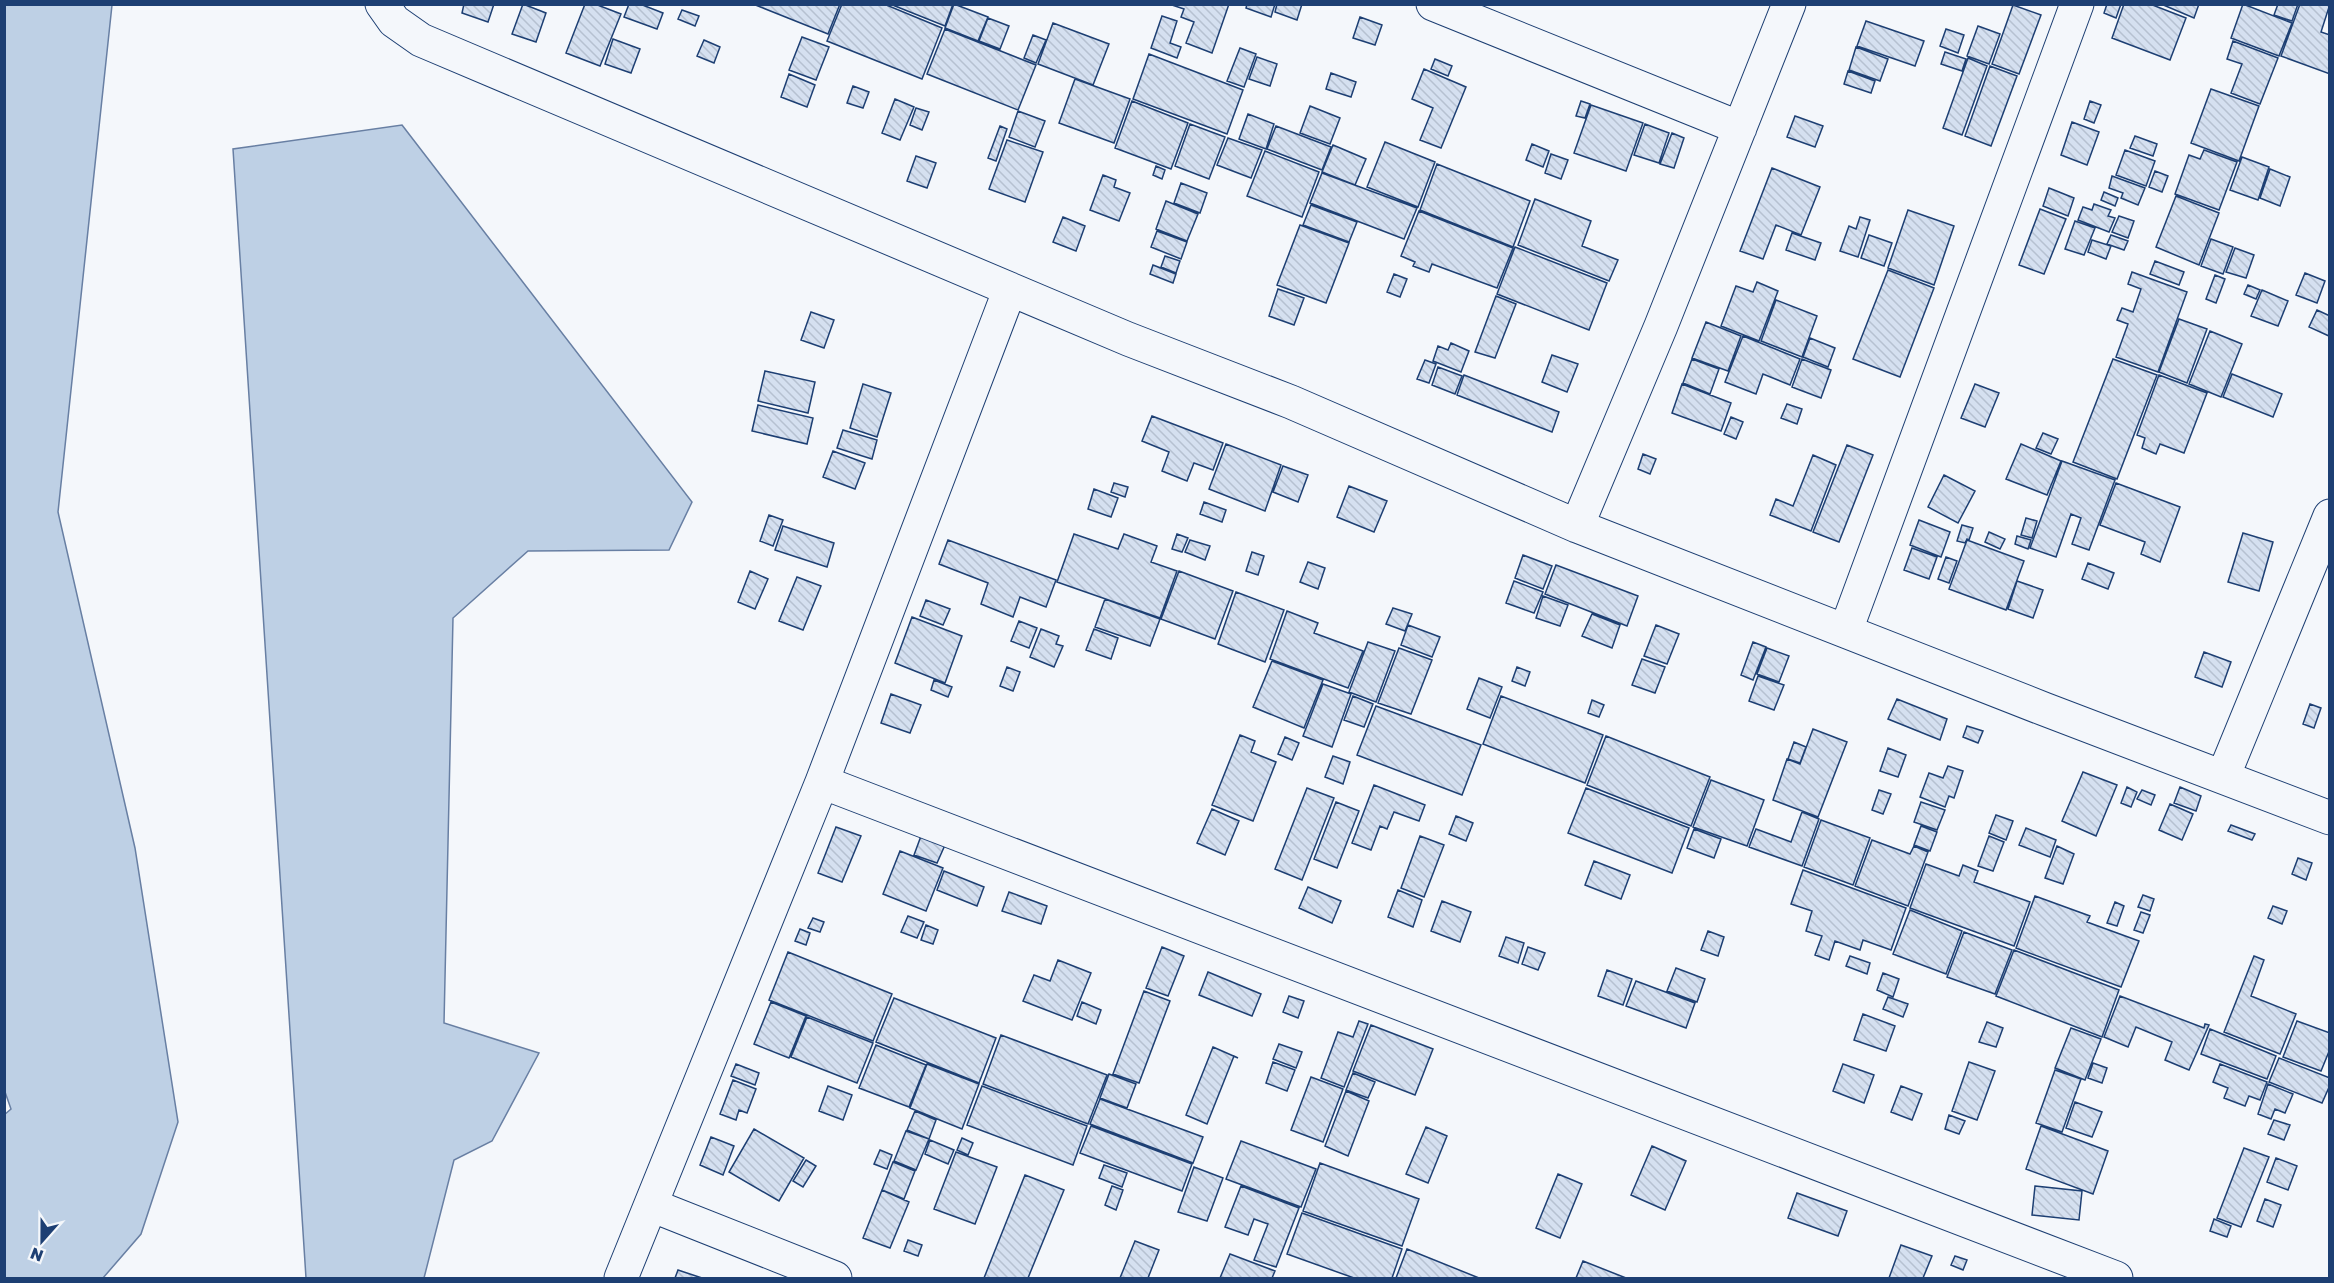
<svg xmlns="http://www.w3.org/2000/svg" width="2334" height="1283" viewBox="0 0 2334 1283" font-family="'Golos Text',sans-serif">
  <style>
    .water { fill: #bed0e5; stroke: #687fa3; stroke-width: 1.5 }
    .building { fill: url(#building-back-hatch); stroke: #1d3f73; stroke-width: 1.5 }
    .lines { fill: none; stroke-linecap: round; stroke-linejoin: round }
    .street-casing { stroke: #1d3f73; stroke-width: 35 }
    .street { stroke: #f4f7fb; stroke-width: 33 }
  </style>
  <defs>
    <pattern id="building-back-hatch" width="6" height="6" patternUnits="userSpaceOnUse" patternTransform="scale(1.5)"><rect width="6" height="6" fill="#d5e0f0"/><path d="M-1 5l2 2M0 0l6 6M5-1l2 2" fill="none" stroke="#b6c1d1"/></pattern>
  </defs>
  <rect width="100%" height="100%" fill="#f4f7fb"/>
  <path class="water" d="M5,4L112,5L58,512L135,848L178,1122L141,1234L103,1278H5L4,1115L11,1109L4,1089Z
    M402,125L692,502L669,550L528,551L453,618L444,1023L539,1053L492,1141L454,1160L424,1278H306L233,149Z"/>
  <path class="building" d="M464,4H494L488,22L462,13Z
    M523,4L546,13L536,42L512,34Z
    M585,4H595L621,14L600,66L566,53Z
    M629,4H640L663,13L657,29L624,17Z
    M753,4H840L828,34Z
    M842,4H884L942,28L922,79L827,41Z
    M890,4H953L945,26Z
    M954,4L988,17L978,41L945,28Z
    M1169,4H1229L1212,53L1186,43L1194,22L1181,17L1184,9Z
    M1247,4H1275L1271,17L1246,8Z
    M1277,4H1302L1297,20L1275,12Z
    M2107,4H2121L2116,18L2104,13Z
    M2124,4H2150L2186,18L2170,60L2112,38Z
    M2161,4H2199L2194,18Z
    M2243,4L2292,23L2279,56L2231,38Z
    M2278,4H2298L2292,21L2274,15Z
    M2300,4H2330L2321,32L2330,35V74L2281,56Z
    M2013,5L2041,15L2019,74L1992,64Z
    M682,10L699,16L695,26L678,19Z
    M1162,16L1177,21L1170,43L1181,47L1177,58L1151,48Z
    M1360,17L1382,25L1375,45L1353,38Z
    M988,18L1009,26L1000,49L979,41Z
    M1866,21L1924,41L1915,66L1857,46Z
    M1053,23L1109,44L1093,85L1038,64Z
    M1978,26L2000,34L1989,64L1967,56Z
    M945,29L1036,65L1018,110L927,74Z
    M1946,29L1964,35L1958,53L1940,46Z
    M1033,35L1046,40L1036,63L1024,58Z
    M802,37L829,47L816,80L789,70Z
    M613,39L640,49L631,73L605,64Z
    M704,40L720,47L714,63L697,56Z
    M2233,41L2278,58L2260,104L2231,93L2242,64L2227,59Z
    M1856,47L1888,59L1880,81L1849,70Z
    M1240,48L1256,54L1244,87L1227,81Z
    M1945,52L1966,59L1962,71L1941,64Z
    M1149,54L1243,90L1227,134L1133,99Z
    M1257,57L1277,64L1270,86L1249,79Z
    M1968,58L1987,66L1962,135L1943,128Z
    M1435,59L1452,66L1448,76L1431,69Z
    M1990,66L2017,76L1991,146L1965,136Z
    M1424,69L1466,87L1441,148L1420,140L1433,108L1412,99Z
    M1848,71L1875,81L1871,93L1844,84Z
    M1331,73L1356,82L1351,97L1326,89Z
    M789,74L815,85L807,107L781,97Z
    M1075,79L1130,99L1114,143L1059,123Z
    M853,86L869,92L863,108L847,103Z
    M2211,89L2259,106L2239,161L2191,143Z
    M895,99L914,107L900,140L882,133Z
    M1132,101L1188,123L1171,169L1115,148Z
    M1581,101L1590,104L1585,118L1576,116Z
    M2090,101L2101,105L2094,123L2084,119Z
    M1591,105L1643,123L1626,171L1574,153Z
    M1310,106L1340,118L1330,144L1300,133Z
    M916,108L929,112L922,130L910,125Z
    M1018,111L1045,121L1035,147L1009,137Z
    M1248,114L1274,124L1266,149L1239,139Z
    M1795,116L1823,126L1815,147L1787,137Z
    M2072,122L2099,132L2087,165L2061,155Z
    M1190,124L1225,137L1209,179L1175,166Z
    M1645,124L1669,133L1659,163L1634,155Z
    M1000,126L1007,129L996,161L988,158Z
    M1276,126L1331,147L1322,170L1267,149Z
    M1672,133L1684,138L1674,168L1660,164Z
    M2135,136L2157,144L2153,156L2130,148Z
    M1228,138L1262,150L1251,178L1217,165Z
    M1007,140L1043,152L1025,202L989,189Z
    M1385,142L1435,162L1418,207L1367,187Z
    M1532,144L1549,151L1543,167L1526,160Z
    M1333,145L1366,159L1355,185L1322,172Z
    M2125,150L2155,161L2146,186L2116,175Z
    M2204,150L2237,162L2219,210L2175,194L2189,155L2200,159Z
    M1265,151L1319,172L1302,217L1247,196Z
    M1551,154L1568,160L1561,179L1545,173Z
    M916,156L936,163L927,188L907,181Z
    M2242,157L2269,167L2258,200L2230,190Z
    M1437,164L1530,201L1513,247L1420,210Z
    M1156,166L1165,170L1162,179L1153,175Z
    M1772,168L1820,187L1801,235L1776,225L1763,259L1740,251Z
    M2270,169L2290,177L2280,206L2260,198Z
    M2155,171L2168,176L2162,192L2149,187Z
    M1322,173L1417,208L1404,239L1310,203Z
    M1103,175L1116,180L1114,187L1130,193L1119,221L1090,210Z
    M2112,176L2145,188L2138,205L2121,198L2123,193L2109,188Z
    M1181,183L1207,193L1200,213L1174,203Z
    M2049,188L2074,198L2068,216L2043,206Z
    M2104,192L2118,198L2115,206L2101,200Z
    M2176,196L2219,213L2199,265L2156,247Z
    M1535,199L1591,221L1582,246L1618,260L1609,281L1518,245Z
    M1166,201L1198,214L1187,241L1156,229Z
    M2094,204L2111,210L2108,216L2115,218L2109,232L2078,220L2083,207L2092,210Z
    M1311,205L1357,222L1349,242L1303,225Z
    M2040,209L2066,219L2044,274L2019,265Z
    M1908,210L1954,226L1934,285L1888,268Z
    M1419,211L1513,248L1497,288L1432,264L1429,272L1413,266L1415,262L1401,256Z
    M2119,216L2134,221L2128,238L2112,232Z
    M1063,217L1085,226L1076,251L1053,242Z
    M1860,217L1870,220L1858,257L1840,251L1849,226L1856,229Z
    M2075,221L2095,228L2084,255L2065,249Z
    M1300,225L1349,243L1326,303L1277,285Z
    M1157,231L1187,242L1181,259L1151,247Z
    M1792,233L1821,243L1815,260L1786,250Z
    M1869,235L1892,243L1884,266L1861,258Z
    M2111,235L2128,241L2124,250L2107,244Z
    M2211,239L2233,247L2223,274L2201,266Z
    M2092,240L2111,246L2106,259L2088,252Z
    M1515,247L1607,283L1589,330L1497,294Z
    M2235,248L2254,255L2246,278L2226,272Z
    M1165,256L1180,261L1176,273L1161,267Z
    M2155,261L2184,272L2179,285L2150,274Z
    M1153,265L1176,274L1173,283L1150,274Z
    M1888,270L1934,288L1900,377L1853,359Z
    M2132,272L2187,292L2158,372L2116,357L2128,324L2117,320L2122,308L2133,312L2141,289L2128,284Z
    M2305,273L2325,281L2317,303L2296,295Z
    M1394,274L1407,279L1400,297L1387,292Z
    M2215,275L2225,279L2216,303L2206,299Z
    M1757,282L1778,291L1759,341L1721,326L1736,286L1753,292Z
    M2248,285L2260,290L2256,299L2244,294Z
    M1278,289L1304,298L1294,325L1269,316Z
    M2262,290L2288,301L2278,326L2251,316Z
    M1496,296L1516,304L1495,358L1475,352Z
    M1776,300L1817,316L1802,357L1761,341Z
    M2317,310L2330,316L2329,336L2309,327Z
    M811,312L834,320L824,348L801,340Z
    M2179,319L2207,329L2187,383L2159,372Z
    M1706,322L1741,336L1728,371L1692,358Z
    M2210,331L2242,344L2221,397L2189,384Z
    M1743,336L1800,359L1790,385L1763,374L1756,394L1725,382Z
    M1810,338L1835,348L1828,367L1803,357Z
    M1451,343L1469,351L1461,372L1433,361L1438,346L1448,350Z
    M1552,355L1578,364L1567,392L1542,382Z
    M1692,359L1719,369L1710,394L1683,383Z
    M1802,359L1831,370L1821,398L1792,387Z
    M2113,359L2157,375L2117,479L2073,462Z
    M1425,360L1436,364L1429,383L1417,379Z
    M1438,367L1462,376L1455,394L1432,385Z
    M765,371L815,382L808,413L758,401Z
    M2232,374L2282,394L2273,417L2223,397Z
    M1464,375L1559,412L1552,432L1457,395Z
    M2159,375L2207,393L2184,453L2160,444L2156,454L2142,448L2145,438L2137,435Z
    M863,384L891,393L877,437L850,428Z
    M1682,384L1731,403L1721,431L1672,413Z
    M1975,384L1999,393L1985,427L1961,418Z
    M1787,404L1802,409L1797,424L1781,418Z
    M758,405L813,418L807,444L752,431Z
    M1152,416L1223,443L1213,470L1194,463L1187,481L1162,471L1169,452L1142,441Z
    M1731,417L1743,422L1736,439L1724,434Z
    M843,430L877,440L872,459L837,448Z
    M2043,433L2058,439L2051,454L2036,448Z
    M1226,444L1281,465L1265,511L1209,489Z
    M2021,444L2061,461L2047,495L2006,479Z
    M1847,445L1873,455L1839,542L1813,532Z
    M833,451L865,463L855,489L823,477Z
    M1643,454L1656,459L1650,474L1638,469Z
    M1813,455L1836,465L1811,531L1770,515L1776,499L1793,506Z
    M2062,461L2115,480L2089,550L2072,544L2081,518L2071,514L2056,557L2030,548Z
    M1283,466L1308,475L1298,502L1273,492Z
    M1944,475L1975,491L1958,523L1928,507Z
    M1114,483L1128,487L1125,497L1111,492Z
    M2116,483L2180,507L2160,562L2141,554L2145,542L2100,525Z
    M1349,486L1387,501L1374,532L1337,517Z
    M1094,489L1118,498L1111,517L1088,509Z
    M1204,502L1226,510L1222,522L1200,514Z
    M769,515L783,520L773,546L760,541Z
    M2026,518L2037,521L2032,538L2021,535Z
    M1919,520L1950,532L1941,557L1910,545Z
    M1962,525L1973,528L1969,540L1967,539L1965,543L1957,541Z
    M783,526L834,543L827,567L775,550Z
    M1989,532L2005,539L2000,549L1985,542Z
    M2243,533L2273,542L2259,591L2228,582Z
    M1074,534L1118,549L1124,534L1157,546L1151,562L1177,571L1160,618L1057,582Z
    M1177,534L1188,538L1182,552L1172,549Z
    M2017,536L2031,540L2028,549L2015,544Z
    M948,540L1056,580L1046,607L1020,597L1013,617L981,604L988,583L939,564Z
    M1190,540L1210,546L1205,560L1185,552Z
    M1967,540L2024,561L2006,610L1949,589Z
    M1912,548L1937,557L1929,579L1904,570Z
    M1252,552L1264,556L1258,575L1246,571Z
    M1523,555L1552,566L1543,589L1515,578Z
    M1946,557L1957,561L1949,583L1938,579Z
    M1308,562L1325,568L1318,589L1300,582Z
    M2088,563L2114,573L2108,589L2082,579Z
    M1556,565L1638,596L1627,626L1545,594Z
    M750,571L768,579L755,609L738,602Z
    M1179,571L1233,591L1215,639L1161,619Z
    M797,577L821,586L803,630L779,621Z
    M1514,581L1543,592L1534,613L1506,603Z
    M2017,581L2043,590L2033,618L2008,609Z
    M1236,592L1284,610L1265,662L1218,644Z
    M1543,596L1568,605L1560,626L1536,618Z
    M1105,599L1160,619L1150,646L1095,627Z
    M926,600L950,609L943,625L920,616Z
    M1393,608L1412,614L1405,631L1386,624Z
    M1287,611L1318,623L1314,633L1363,651L1348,688L1270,659Z
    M1592,614L1620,625L1612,648L1582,636Z
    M912,617L962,636L945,683L895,663Z
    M1019,621L1037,628L1029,648L1011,641Z
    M1408,625L1440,637L1432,657L1401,645Z
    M1656,625L1679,634L1667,664L1644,656Z
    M1041,629L1059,636L1056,644L1063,646L1054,667L1030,657Z
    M1094,629L1118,638L1111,659L1086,650Z
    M1368,642L1395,651L1376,702L1349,692Z
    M1753,642L1766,647L1753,680L1741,675Z
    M1399,648L1432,660L1411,714L1378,703Z
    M1767,648L1789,656L1779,682L1757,674Z
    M2204,652L2231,662L2222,687L2195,677Z
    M1642,659L1665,667L1655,693L1632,685Z
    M1272,661L1323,680L1304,728L1253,707Z
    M1007,667L1020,672L1013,691L1000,686Z
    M1517,667L1530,672L1525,686L1512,681Z
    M1758,676L1784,685L1774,710L1749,701Z
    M1479,678L1502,687L1490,718L1467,709Z
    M934,680L952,687L948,697L931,690Z
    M1323,684L1351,694L1332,747L1303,736Z
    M891,694L921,705L910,733L881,723Z
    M1353,696L1373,704L1364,727L1344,720Z
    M1501,696L1603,735L1585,783L1483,744Z
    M1897,699L1947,719L1940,740L1888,719Z
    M1592,700L1604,705L1599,717L1588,713Z
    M2310,704L2321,708L2314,728L2303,724Z
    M1376,706L1481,745L1462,795L1357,755Z
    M1967,726L1983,731L1978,743L1963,737Z
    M1813,729L1847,742L1818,817L1773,800L1787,759L1800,764Z
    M1240,735L1255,741L1251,752L1276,762L1253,821L1212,805Z
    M1606,736L1710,777L1691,826L1587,785Z
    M1285,737L1299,743L1292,760L1278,754Z
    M1794,742L1806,747L1800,763L1788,759Z
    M1888,748L1906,755L1898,777L1880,771Z
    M1333,756L1350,762L1343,784L1325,777Z
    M1948,766L1963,771L1954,798L1949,796L1945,807L1920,797L1929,773L1943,778Z
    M2083,772L2117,785L2096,836L2062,821Z
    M1711,780L1764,800L1747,846L1693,827Z
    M1374,785L1425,805L1419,821L1394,812L1387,829L1380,826L1371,850L1352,843Z
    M2127,787L2137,792L2131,807L2121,803Z
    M2180,787L2201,796L2196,811L2174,803Z
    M1307,788L1334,798L1302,880L1275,869Z
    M1586,788L1689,828L1672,873L1568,833Z
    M1879,790L1891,794L1883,814L1872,810Z
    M2142,790L2155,795L2151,805L2137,799Z
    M1336,802L1359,811L1337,868L1314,859Z
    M1921,802L1945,810L1937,830L1914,822Z
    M2170,804L2193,814L2182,840L2159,830Z
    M1212,809L1239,821L1225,855L1197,843Z
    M1802,812L1819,819L1802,866L1749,847L1756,829L1791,842Z
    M1996,815L2013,821L2006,840L1989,833Z
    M1456,816L1473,823L1466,841L1449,834Z
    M1821,820L1870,838L1853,885L1804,867Z
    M2231,825L2255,834L2252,840L2228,831Z
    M1921,826L1937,832L1930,851L1914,845Z
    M836,827L861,836L842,882L818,873Z
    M2026,828L2056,840L2050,857L2019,845Z
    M1694,829L1721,839L1714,858L1687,848Z
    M921,836L945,845L937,863L914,855Z
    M1420,836L1444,845L1424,897L1401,888Z
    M1989,836L2004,842L1993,871L1978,866Z
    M1872,840L1910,854L1914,846L1928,852L1908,906L1855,886Z
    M2057,846L2074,854L2063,884L2045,878Z
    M900,851L943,868L926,911L883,894Z
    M2298,858L2312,863L2306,880L2292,874Z
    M1594,861L1630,875L1621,899L1585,885Z
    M1926,864L1959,876L1963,865L1978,871L1974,882L2030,902L2014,946L1910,908Z
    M1803,870L1906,908L1891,950L1863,940L1860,950L1835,941L1829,960L1815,955L1822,936L1806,931L1812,911L1791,904Z
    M944,871L984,887L977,906L937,890Z
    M1308,887L1341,901L1332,923L1299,908Z
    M1398,890L1422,900L1413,927L1388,917Z
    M1009,892L1047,906L1041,924L1002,911Z
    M2143,895L2154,899L2150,911L2138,907Z
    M2035,896L2090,916L2087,922L2139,941L2121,987L2016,948Z
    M1442,901L1471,912L1460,942L1431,931Z
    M2115,902L2124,906L2117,926L2107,923Z
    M2273,906L2287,911L2282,924L2268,918Z
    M1910,910L1962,931L1946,974L1893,954Z
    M2141,912L2150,915L2143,933L2134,930Z
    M908,916L924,922L917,938L901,932Z
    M813,918L824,922L820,932L808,928Z
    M926,925L938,930L933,944L921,940Z
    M800,929L810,933L806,945L795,941Z
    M1708,931L1724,937L1718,956L1701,950Z
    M1964,932L2012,950L1995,994L1947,977Z
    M1506,937L1524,943L1518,963L1499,956Z
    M1162,947L1184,956L1168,996L1146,988Z
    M1528,947L1545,953L1538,970L1522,964Z
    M2014,950L2119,990L2102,1037L1996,996Z
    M788,952L892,994L873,1041L769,1000Z
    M1850,956L1870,963L1867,974L1846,966Z
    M2254,956L2264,960L2251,996L2296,1014L2280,1054L2224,1032Z
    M1058,960L1091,973L1072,1020L1023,1001L1034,975L1050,981Z
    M1676,968L1705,979L1697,1002L1667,991Z
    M1607,970L1632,979L1623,1005L1598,996Z
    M1208,972L1261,994L1252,1016L1199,995Z
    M1883,973L1899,979L1893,997L1877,990Z
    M1636,981L1695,1003L1686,1028L1626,1006Z
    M1144,991L1170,1001L1139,1083L1113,1074Z
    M1289,996L1304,1001L1298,1018L1283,1012Z
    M2120,996L2204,1028L2205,1024L2209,1025L2189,1070L2165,1060L2172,1042L2136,1027L2128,1047L2104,1037Z
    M1888,997L1908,1004L1903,1017L1883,1009Z
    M894,998L996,1038L979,1083L876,1042Z
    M771,1002L806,1016L789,1058L754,1044Z
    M1082,1002L1101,1010L1096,1024L1077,1016Z
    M1863,1014L1895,1026L1886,1051L1854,1040Z
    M807,1017L873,1043L857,1083L791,1057Z
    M1359,1021L1368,1024L1344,1087L1321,1078L1338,1032L1353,1037Z
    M2297,1021L2330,1033V1049L2321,1071L2283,1057Z
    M1987,1022L2003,1028L1996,1047L1979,1042Z
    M1371,1025L1433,1049L1415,1095L1353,1071Z
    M2071,1028L2101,1039L2085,1080L2055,1068Z
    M2210,1029L2276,1056L2267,1079L2201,1054Z
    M1001,1035L1107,1075L1088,1124L983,1084Z
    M1279,1044L1302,1052L1296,1068L1273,1059Z
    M876,1045L926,1065L909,1107L859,1088Z
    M1213,1047L1238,1058L1234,1056L1207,1124L1186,1115Z
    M2279,1058L2330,1078V1085L2322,1103L2269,1082Z
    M1273,1062L1295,1070L1287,1091L1266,1083Z
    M1969,1062L1995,1071L1977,1120L1952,1111Z
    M2093,1063L2107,1068L2102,1083L2088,1078Z
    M736,1064L759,1073L755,1085L731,1076Z
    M927,1064L979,1084L962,1129L910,1108Z
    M1843,1064L1874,1075L1864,1103L1833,1091Z
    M2220,1064L2267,1082L2260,1100L2249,1096L2245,1106L2224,1098L2228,1088L2213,1082Z
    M2055,1070L2081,1079L2062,1132L2036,1123Z
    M1353,1073L1375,1082L1368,1098L1346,1090Z
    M1109,1074L1136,1084L1127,1108L1100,1098Z
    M1311,1077L1343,1089L1323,1142L1291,1130Z
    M733,1080L756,1089L747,1113L739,1110L736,1120L720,1114Z
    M2268,1084L2293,1094L2285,1113L2275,1109L2271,1119L2258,1114Z
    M828,1086L852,1095L843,1120L819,1111Z
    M982,1086L1087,1126L1073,1165L967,1125Z
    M1901,1086L1922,1094L1912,1120L1891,1112Z
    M1346,1091L1369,1101L1348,1156L1325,1146Z
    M1100,1099L1203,1137L1193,1163L1090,1124Z
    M2075,1102L2102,1112L2092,1137L2066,1128Z
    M915,1111L936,1120L929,1139L907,1130Z
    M1949,1115L1965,1121L1959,1134L1945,1129Z
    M2274,1120L2290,1125L2284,1140L2268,1134Z
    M1091,1126L1192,1164L1182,1191L1080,1153Z
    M2041,1126L2108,1151L2093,1194L2026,1169Z
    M1426,1127L1447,1136L1428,1183L1406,1174Z
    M754,1129L804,1158L779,1201L729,1172Z
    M906,1131L929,1139L916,1170L894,1161Z
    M711,1137L734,1146L723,1175L700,1165Z
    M962,1138L973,1143L968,1155L957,1150Z
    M930,1140L954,1150L948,1164L925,1154Z
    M1241,1141L1316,1169L1301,1207L1226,1179Z
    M1652,1146L1686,1161L1665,1210L1631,1195Z
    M2244,1148L2269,1157L2241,1227L2217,1218Z
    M880,1150L892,1155L887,1169L874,1164Z
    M956,1152L997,1167L975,1224L934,1209Z
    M2276,1158L2297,1166L2288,1190L2267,1182Z
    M806,1160L816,1166L803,1187L793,1181Z
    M893,1162L915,1171L904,1199L882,1190Z
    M1320,1163L1419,1199L1402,1246L1303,1211Z
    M1104,1165L1127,1173L1122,1187L1099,1178Z
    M1194,1167L1223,1178L1207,1221L1178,1212Z
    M1558,1174L1582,1184L1560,1238L1536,1228Z
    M1025,1175L1064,1190L1028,1278H984Z
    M1112,1186L1123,1190L1116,1210L1105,1205Z
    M1241,1186L1299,1208L1276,1267L1254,1260L1268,1224L1254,1219L1248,1235L1225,1227Z
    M2035,1186L2082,1191L2079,1220L2032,1215Z
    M882,1190L909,1202L890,1248L863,1238Z
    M1797,1193L1847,1211L1838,1236L1788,1218Z
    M2265,1199L2281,1205L2273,1227L2257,1221Z
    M1302,1213L1402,1249L1392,1278H1354L1287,1254Z
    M2214,1219L2231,1226L2227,1237L2210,1231Z
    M908,1240L922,1245L918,1256L904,1251Z
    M1135,1241L1159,1250L1148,1278H1120Z
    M1901,1245L1932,1256L1923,1278H1889Z
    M1407,1249L1479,1278H1396Z
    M1230,1254L1275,1271L1272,1278H1220Z
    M1955,1256L1967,1260L1963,1270L1951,1265Z
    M1583,1261L1626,1278H1576Z
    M678,1270L702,1278H675Z"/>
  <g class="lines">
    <g class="street-casing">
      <path id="street" d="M382,4L394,21L421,40L1128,339L1291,402L1577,526L2044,709L2330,818
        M1433,4L1740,128
        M1577,526L1661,326L1789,4
        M1846,630L2077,4
        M2223,777L2330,516
        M822,782L2116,1278
        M651,1205L835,1278
        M621,1278L822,782L1010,289"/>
    </g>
    <use href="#street" class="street"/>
  </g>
  <rect width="2334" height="1283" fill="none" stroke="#1d3f73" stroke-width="12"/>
  <g transform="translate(42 1241) rotate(201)" stroke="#f4f7fb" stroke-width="4.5" paint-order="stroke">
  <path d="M0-4.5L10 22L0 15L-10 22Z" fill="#1d3f73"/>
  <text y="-9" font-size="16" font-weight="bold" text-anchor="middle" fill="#1d3f73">N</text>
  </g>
</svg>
